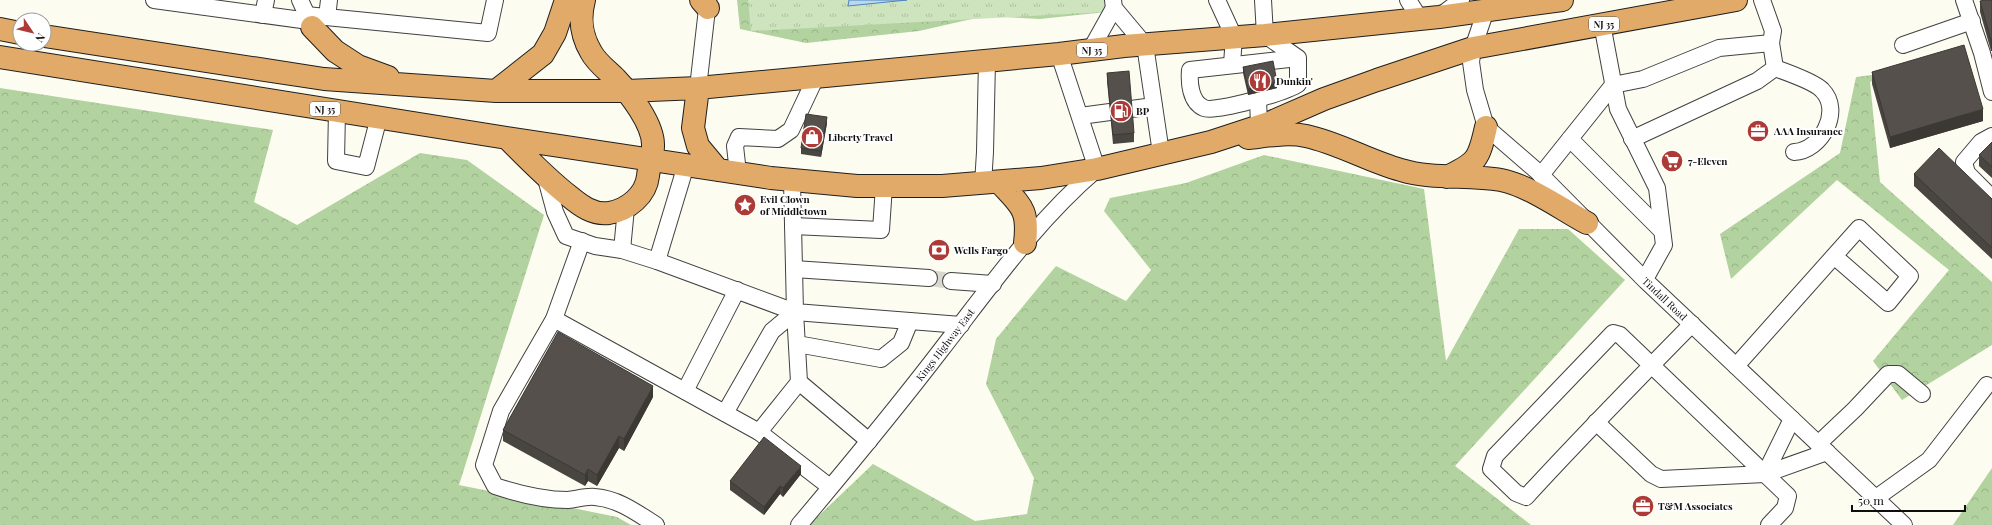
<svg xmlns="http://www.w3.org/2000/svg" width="1992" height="525" viewBox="0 0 1992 525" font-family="'Playfair Display',serif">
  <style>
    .forest { fill: url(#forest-crowns) }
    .park { fill: url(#park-tufts) }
    .water { fill: #bbd7ee; stroke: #4b86bc }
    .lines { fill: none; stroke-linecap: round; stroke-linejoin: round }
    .minor-tunnel { stroke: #d9d8ce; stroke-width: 16; stroke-dasharray: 16 8; stroke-linecap: butt }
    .minor-casing { stroke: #414141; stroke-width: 18 }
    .highway-casing { stroke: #1f1f1f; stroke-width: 24 }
    .minor { stroke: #fff; stroke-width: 16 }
    .highway { stroke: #e2aa69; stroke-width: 22 }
    .wall { fill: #494540 }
    .shaded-wall { fill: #3c3834 }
    .building { fill: #55504b; stroke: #3c3834 }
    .labels { text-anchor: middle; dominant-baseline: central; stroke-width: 4; stroke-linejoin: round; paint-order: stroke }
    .shield { fill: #fff; stroke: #565656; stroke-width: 1 }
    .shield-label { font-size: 9px; font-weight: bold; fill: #0e0e0e }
    .poi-label { font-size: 10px; font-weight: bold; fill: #0e0e0e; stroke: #fff; text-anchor: start }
    .street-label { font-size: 10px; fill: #0e0e0e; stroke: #fff }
  </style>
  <defs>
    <pattern id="forest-crowns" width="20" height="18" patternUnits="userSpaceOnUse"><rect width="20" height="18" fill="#b2d29f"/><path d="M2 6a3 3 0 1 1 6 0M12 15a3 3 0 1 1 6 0" fill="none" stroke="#98b388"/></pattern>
    <pattern id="park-tufts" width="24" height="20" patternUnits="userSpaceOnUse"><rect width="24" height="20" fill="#cee4be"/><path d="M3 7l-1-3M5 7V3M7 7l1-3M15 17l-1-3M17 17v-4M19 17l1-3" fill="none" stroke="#b0c2a2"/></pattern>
  </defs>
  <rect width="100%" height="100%" fill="#fdfcf0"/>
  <path class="forest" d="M737,0H1104L1106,12L1040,19L985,16L919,31L806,43L740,29Z
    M1895,72L1870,82L1880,182L1992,282V345L1902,400L1873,361L1949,270L1837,180L1731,279L1720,234L1840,153L1856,77Z
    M0,88L273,130L254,202L297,225L420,153L467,160L544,215L459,485L617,517L631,525H0Z
    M1264,155L1424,189L1446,361L1519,229H1568L1625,280L1455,466L1531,525H809L873,464L975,521L1027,514L1034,478L986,384L996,339L1056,266L1126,301L1151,270L1104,211L1110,198L1186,183Z
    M1992,468V525H1953Z"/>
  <path class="park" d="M748,0H1104L1106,12L751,31Z"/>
  <path class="water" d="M849,0H907L848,6Z"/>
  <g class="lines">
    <path class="minor-tunnel" d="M929,278L951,281"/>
    <g class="minor-casing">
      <g id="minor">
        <path d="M154,0L309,21"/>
        <path d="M300,0L311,24"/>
        <path d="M1113,0L1114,8L1145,45L1161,153"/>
        <path d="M1217,0L1234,37L1232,64"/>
        <path d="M1263,0L1265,35L1298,58V84C1286,92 1216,113 1204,108C1190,102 1189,82 1190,70L1298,58"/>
        <path d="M1408,0L1420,19"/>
        <path d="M1964,0L1982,53L1992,92"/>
        <path id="s1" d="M1491,4L1486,10L1473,48L1471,62L1475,90L1486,127L1538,172L1646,281L1904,525"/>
        <path d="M263,15L266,0"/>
        <path d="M306,15L488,33L495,0"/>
        <path d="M1440,16L1461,0"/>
        <path d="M327,17L329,0"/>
        <path d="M1602,24L1618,109L1657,188L1664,245L1645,279"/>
        <path d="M1903,45L1972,21"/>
        <path d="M1090,51L1114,8"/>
        <path d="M1775,68C1786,72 1815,82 1822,90C1843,111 1821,151 1794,152"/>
        <path d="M698,88L708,0"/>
        <path d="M1258,98L1259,126"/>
        <path d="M1131,109L1154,106"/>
        <path d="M337,111L336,161L366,167L379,117"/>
        <path d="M1080,116L1110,112"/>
        <path d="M1992,136L1981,142L1964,162L1967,173L1992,198"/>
        <path d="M1570,139L1662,231"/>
        <path d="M1632,139L1757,81L1775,68L1771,43"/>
        <path d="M738,173L735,146L739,137L778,139L791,130L816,77"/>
        <path d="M545,175L555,212L566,236L595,246L622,250L657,261L795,312"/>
        <path d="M1541,175L1613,85L1643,79L1719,48L1771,43L1773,31L1762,0"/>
        <path d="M792,180L795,312L961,325"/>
        <path d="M983,184L985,152L987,61"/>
        <path d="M793,226L881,230L884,186"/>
        <path d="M582,241L554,319L501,411L484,465L495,486C519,494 542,500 568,500C577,499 586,496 595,497C619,499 637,513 656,525"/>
        <path d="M622,250L626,208"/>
        <path d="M657,261L686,165"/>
        <path d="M794,269L929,278"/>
        <path d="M951,281L993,284"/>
        <path d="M795,312L799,382L869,441"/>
        <path d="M554,319L759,432"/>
        <path d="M1692,324C1636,381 1580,438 1526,497L1516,493L1491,469L1495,456L1613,333L1620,335L1788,496L1785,508L1769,525"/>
        <path d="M797,344L881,359L901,343L910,321"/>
        <path d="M1736,366L1859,228L1910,276L1888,303L1834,256"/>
        <path d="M799,382L759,432L830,487"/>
        <path d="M685,391L737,290"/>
        <path d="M725,413L772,331L795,312"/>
        <path d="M1596,422L1651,474L1661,479L1765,474L1827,452"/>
        <path d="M1818,444L1855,409L1888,374H1898L1922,394"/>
        <path d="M1765,474L1792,419"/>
        <path d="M1876,498L1929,460L1987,385"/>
        <path id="s2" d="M799,525C847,468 895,410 941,350C990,287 1036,221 1097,169L1059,54"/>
      </g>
    </g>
    <g class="highway-casing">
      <path id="highway" d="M701,0L708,8
        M312,27L335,51L358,66L388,77
        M0,29L20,33
        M44,36L324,79L496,91H627L698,88L1059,54L1124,46L1265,35L1439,17L1562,0
        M0,57L507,138L771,178L857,186H942L1041,178L1097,169L1211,142L1269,123L1324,99L1377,80L1473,48L1736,0
        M698,88L693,128L698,146L718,170
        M496,91L543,54L555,33L566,0
        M507,138C527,158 547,179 569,196C581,206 593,215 609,213C628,210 646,195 648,176C649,166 653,156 653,146C654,125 630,94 616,79C608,71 596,62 591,52C581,35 579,19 584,0
        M1248,138C1267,136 1288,132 1306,136C1339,143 1368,161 1401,170C1433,180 1468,174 1501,180C1530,186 1561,209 1587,223
        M1447,177C1477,163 1479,159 1486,127
        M1000,183C1021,206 1029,209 1025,243"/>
    </g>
    <use href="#minor" class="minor"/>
    <use href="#highway" class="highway"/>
  </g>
  <path class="wall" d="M1992,0V51H1991L1980,12V1Z
    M1243,67L1277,88L1248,95L1243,73Z
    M1872,72L1983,121L1890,148L1872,84Z
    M1107,73L1134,133V142L1113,144L1107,81Z
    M827,123L821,157L801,154V148Z
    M1992,142V178L1979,166V155Z
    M1914,174L1992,199V259L1914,186Z
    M653,397L624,451L619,448L597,486L588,481L585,486L503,441V430Z
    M801,474L783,497L780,494L764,515L730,490V481Z"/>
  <path class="shaded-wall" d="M1992,39V51H1991V40Z
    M1277,82V88L1248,95V89Z
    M1983,109V121L1890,148V137Z
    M827,117V123L821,157V151Z
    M653,386V397L624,451V439Z
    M619,436V448L597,486V475Z
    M801,466V474L783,497V488Z
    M588,469V481L585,486V475Z
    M780,486V494L764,515V507Z"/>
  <path class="building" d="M1985,0H1992V39L1991,40L1980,1Z
    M1964,45L1983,109L1890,137L1872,72Z
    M1273,61L1277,82L1248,89L1243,67Z
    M1129,71L1134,133L1113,135L1107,73Z
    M806,114L827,117L821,151L801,148Z
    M1992,142V167L1979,155Z
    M1939,148L1992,199V248L1914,174Z
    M558,332L653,386L624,439L619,436L597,475L588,469L585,475L503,430Z
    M764,437L801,466L783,488L780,486L764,507L730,481Z"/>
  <defs>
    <g id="restaurant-disc" transform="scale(1.15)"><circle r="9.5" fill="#ac3b37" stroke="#fff"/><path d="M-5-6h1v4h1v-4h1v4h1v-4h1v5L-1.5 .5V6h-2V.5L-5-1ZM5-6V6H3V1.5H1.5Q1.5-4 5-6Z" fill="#fff"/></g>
    <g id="fuel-disc" transform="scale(1.15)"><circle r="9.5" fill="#ac3b37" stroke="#fff"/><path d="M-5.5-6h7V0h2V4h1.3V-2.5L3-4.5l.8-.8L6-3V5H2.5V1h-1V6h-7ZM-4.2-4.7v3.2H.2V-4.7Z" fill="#fff"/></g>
    <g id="office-disc" transform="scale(1.15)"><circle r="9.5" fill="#ac3b37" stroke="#fff"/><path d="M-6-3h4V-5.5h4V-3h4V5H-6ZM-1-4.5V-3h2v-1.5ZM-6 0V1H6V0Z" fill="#fff"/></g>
    <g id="shop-disc" transform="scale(1.15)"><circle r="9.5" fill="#ac3b37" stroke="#fff"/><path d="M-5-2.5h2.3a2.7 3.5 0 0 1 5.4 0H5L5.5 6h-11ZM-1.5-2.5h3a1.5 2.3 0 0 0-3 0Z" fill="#fff"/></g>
    <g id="supermarket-disc" transform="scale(1.15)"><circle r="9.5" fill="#ac3b37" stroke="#fff"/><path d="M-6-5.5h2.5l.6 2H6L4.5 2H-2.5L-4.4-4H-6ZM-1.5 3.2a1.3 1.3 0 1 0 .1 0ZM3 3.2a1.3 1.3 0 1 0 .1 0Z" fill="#fff"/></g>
    <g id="sight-disc" transform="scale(1.15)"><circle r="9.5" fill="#ac3b37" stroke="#fff"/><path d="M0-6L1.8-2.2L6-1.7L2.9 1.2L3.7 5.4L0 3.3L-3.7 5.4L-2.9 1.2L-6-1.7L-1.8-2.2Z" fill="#fff"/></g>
    <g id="bank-disc" transform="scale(1.15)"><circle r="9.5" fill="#ac3b37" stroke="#fff"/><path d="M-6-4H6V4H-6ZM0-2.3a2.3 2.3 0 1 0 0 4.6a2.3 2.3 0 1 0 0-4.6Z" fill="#fff"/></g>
  </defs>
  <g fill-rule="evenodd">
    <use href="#restaurant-disc" x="1260" y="81"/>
    <use href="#fuel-disc" x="1121" y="111"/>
    <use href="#office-disc" x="1758" y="131"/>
    <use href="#shop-disc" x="812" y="137"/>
    <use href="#supermarket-disc" x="1672" y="161"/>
    <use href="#sight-disc" x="745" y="205"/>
    <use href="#bank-disc" x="939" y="250"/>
    <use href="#office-disc" x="1643" y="506"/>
  </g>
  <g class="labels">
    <g class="shield">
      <rect x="1589" y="17" width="30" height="14" rx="3"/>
      <rect x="1077" y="43" width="30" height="14" rx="3"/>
      <rect x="310" y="102" width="30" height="14" rx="3"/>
    </g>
    <g class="shield-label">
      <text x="1604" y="24">NJ 35</text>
      <text x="1092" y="50">NJ 35</text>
      <text x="325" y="109">NJ 35</text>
    </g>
    <g class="poi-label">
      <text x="1276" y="81">Dunkin'</text>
      <text x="1136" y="111">BP</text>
      <text x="1774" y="131">AAA Insurance</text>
      <text x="828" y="137">Liberty Travel</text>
      <text x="1688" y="161">7-Eleven</text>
      <text x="760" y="199">Evil Clown<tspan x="760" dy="12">of Middletown</tspan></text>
      <text x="954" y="250">Wells Fargo</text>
      <text x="1658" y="506">T&amp;M Associates</text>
    </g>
    <g class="street-label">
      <text stroke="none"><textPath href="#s1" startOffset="377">Tindall Road</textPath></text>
      <text stroke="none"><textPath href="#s2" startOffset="232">Kings Highway East</textPath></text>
    </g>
  </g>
  <g transform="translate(32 32) rotate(125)"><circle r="19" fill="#ffffff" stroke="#9f9f9f"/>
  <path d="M0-3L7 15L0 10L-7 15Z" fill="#ac3b37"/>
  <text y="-6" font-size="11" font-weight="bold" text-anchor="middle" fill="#0e0e0e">N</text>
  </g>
  <path d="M1852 505v6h113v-6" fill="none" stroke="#0e0e0e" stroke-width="2"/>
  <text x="1858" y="505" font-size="12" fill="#0e0e0e" stroke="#ffffff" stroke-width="3" paint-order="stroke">50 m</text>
</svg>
